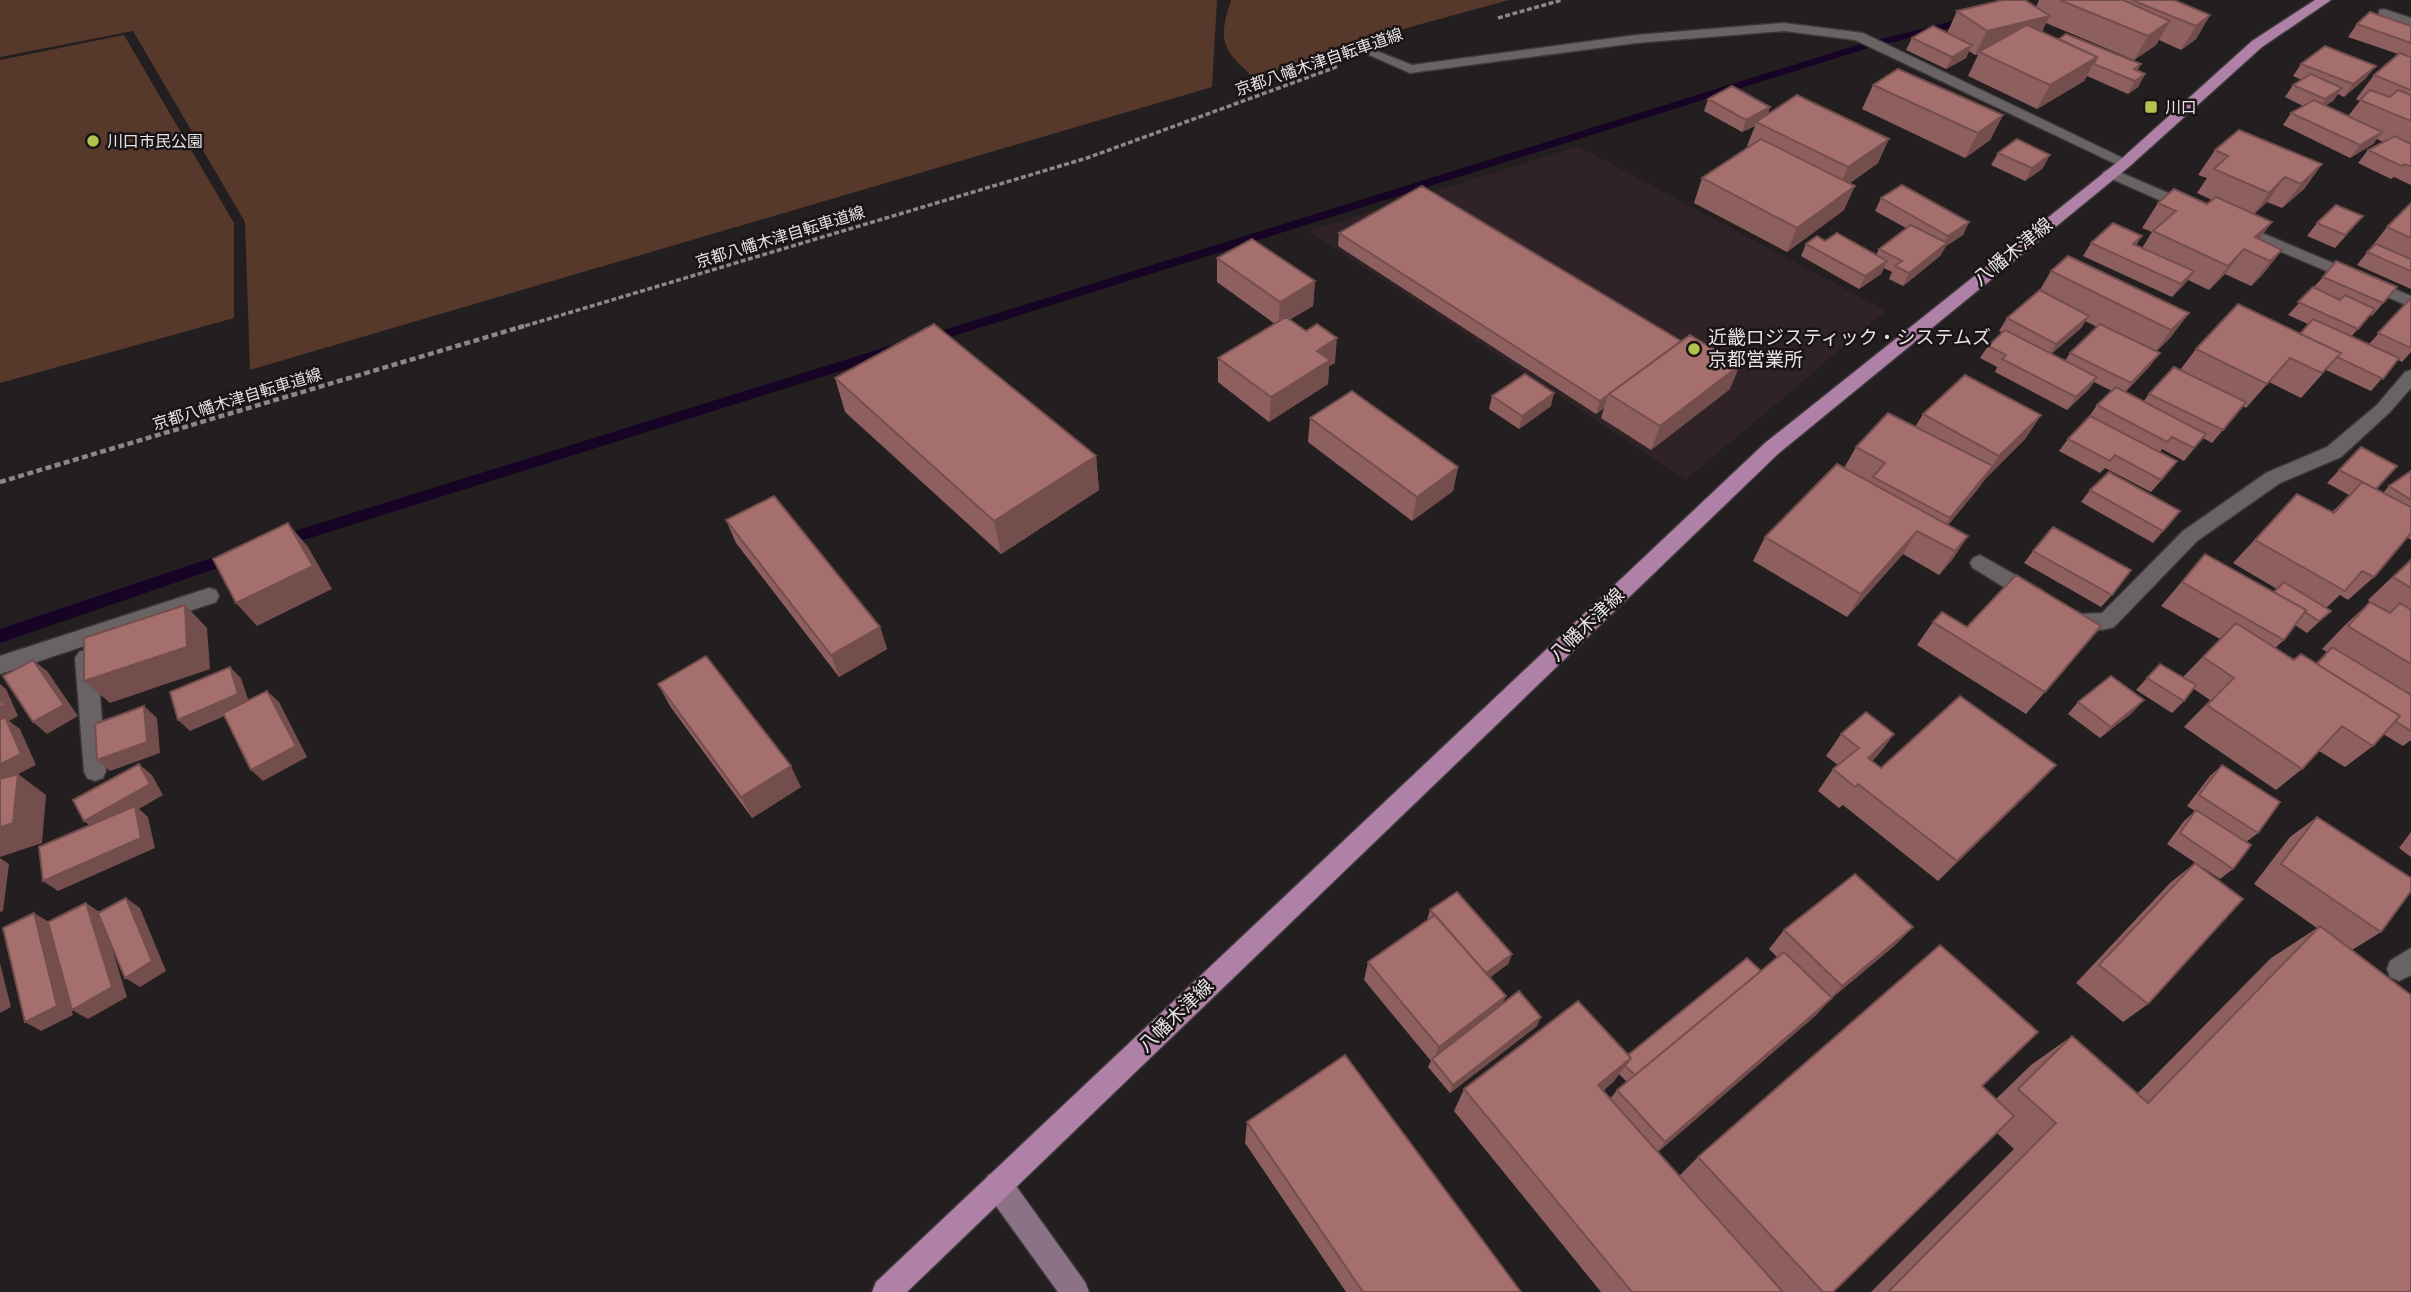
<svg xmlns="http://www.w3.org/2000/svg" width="2411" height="1292" viewBox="0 0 2411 1292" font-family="Karla,'Noto Sans JP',sans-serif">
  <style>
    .built { fill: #2f2327 }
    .green { fill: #57392c }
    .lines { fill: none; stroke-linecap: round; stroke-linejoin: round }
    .stream { fill: #170425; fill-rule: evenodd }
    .street-casing { stroke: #3c3839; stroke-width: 3 }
    .secondary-casing { stroke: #3c3839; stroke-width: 3 }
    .primary-casing { stroke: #3c3839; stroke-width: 3 }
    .path-far1 { stroke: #8c8889; stroke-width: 3.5; stroke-dasharray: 5 2.5; stroke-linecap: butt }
    .path { stroke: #8c8889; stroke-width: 4.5; stroke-dasharray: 6 3.5; stroke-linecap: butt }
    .street { fill: #6a6365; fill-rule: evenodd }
    .secondary { fill: #8c7286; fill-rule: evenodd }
    .primary { fill: #af81a6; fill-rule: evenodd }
    .wall { fill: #8e5f5f; fill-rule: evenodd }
    .shaded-wall { fill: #744e4d }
    .building { fill: #a56f6e; stroke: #744e4d; stroke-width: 2 }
    .poi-dot { fill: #b2c34c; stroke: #1a1416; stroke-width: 2.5 }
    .labels { text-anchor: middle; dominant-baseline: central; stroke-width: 5; stroke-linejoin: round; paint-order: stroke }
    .far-street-label { font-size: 16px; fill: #e7e3e4; stroke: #1a1416 }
    .far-poi-label { font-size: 16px; fill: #e7e3e4; stroke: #1a1416; text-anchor: start }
    .street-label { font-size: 19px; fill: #e7e3e4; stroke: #1a1416 }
    .poi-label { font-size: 19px; fill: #e7e3e4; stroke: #1a1416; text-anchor: start }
  </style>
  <rect width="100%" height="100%" fill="#231e1f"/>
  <path class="built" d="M1578,146L1886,311L1686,480L1309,231Z"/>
  <path class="green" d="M0,0H1217L1212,87L250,370L245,222L133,31L0,57Z
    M1231,0H1509L1392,32L1255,79C1223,49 1217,43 1231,0Z
    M124,35L234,223V318L0,383V60Z"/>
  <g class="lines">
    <path class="stream" d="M1974,16L1978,17V21L1865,49L928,344H918L916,341L918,338L1857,45Z
      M896,344L903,349L901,352L278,548L270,542L272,538Z
      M238,549L246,555L244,559L0,643V629Z"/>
    <g class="street-casing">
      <path id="street" d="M2384,9L2411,18V26L2379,16V10Z
        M1784,23L1863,33L2133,163L2125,168L2120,166L1855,40L1784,31L1636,43L1410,73L1367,54L1374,50L1412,65L1636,35Z
        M2110,168L2196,205L2198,208L2196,211H2184L2105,176L2102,173Z
        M2236,222L2411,296V307L2230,230L2228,227L2230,224Z
        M2411,370V388L2389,413L2341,457L2280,483L2197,541L2114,627C2097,632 2068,634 2059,616L2062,610L2069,608L2082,614L2102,613L2183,531L2266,473L2327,447L2377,405L2405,372Z
        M1980,555L2042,590L2045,596L2042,602L2035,604L2028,602L1973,568L1970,563L1973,558Z
        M209,588L216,590L219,596L216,602L0,674V656Z
        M86,650L93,652L97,658L106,771L103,778L95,781L87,778L84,771L75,658L79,652Z
        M2411,948V975L2399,981L2390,977L2387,969L2390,961Z"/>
    </g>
    <g class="secondary-casing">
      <path id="secondary" d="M998,1171L1008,1175L1085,1282L1089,1292H1058L988,1195L984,1185L988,1175Z"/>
    </g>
    <g class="primary-casing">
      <path id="primary" d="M2315,0H2331L2262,47L2130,166L1779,453L907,1292H872L876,1282L1765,443L2120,160L2252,41Z"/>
    </g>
    <path class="path-far1" d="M1498,18L1562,0
      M518,328L1087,158L1339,66"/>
    <path class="path" d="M0,482L524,326"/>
    <use href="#street" class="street"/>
    <use href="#secondary" class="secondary"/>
    <use href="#primary" class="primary"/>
  </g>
  <path class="wall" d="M2039,0H2174L2210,15L2196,39L2181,50L2159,40L2156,45L2134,60L2046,23L2042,32L2059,39L2141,64L2137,71L2145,74L2138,87L2128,94L2087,76L2084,81L2037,109L1968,76L1978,55H1975L1969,51L1966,58L1946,69L1906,50L1912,38L1947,33L1957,11L2036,7Z
    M2357,24L2411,26V185L2394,177L2391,179L2358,163L2368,150L2383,142L2377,139L2373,144L2350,158L2283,125L2291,113L2303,106L2285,97L2293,85L2302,80L2293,76L2301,64L2366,78L2344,97L2338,94L2333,101L2326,105L2348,116L2360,101L2356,99L2374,75L2398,54L2348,37Z
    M1873,85L2003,115L1990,140L1965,158L1862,109Z
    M1708,99L1770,107L1768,114L1878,163L1850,183L1844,210L1787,252L1694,203L1702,178L1749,147L1747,146L1755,126L1742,132L1704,111Z
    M2215,150L2322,164L2304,189L2282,208L2267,202L2254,214L2272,222L2259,239L2282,250L2263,274L2251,286L2225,274L2209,290L2188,280L2172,297L2083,256L2091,243L2142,236L2136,245L2142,248L2152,232L2142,228L2158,203L2207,204L2212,200L2197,193L2207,178L2198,175Z
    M1998,153L2043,168L2025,181L1991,165Z
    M1881,198L1969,222L1963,235L1946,246L1940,256L1903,286L1889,279L1892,272L1884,268L1881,274L1859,289L1801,256L1806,244L1825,241L1876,255L1879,249L1906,228L1875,211Z
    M2411,203V289L2357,265L2387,227Z
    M2317,223L2353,228L2335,248L2307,236Z
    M1339,233L1730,389L1651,450L1601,418L1604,408L1596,414L1338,246Z
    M1217,258L1315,281L1313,306L1289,320L1335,363L1329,366L1328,384L1269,422L1218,382V358L1275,324L1217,282Z
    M2051,271L2189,313L2170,338L2156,351L2150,366L2125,392L2143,402L2149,394L2180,370L2196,349L2300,334L2308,324L2288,315L2323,277L2397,287L2372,316L2370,315L2351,337L2369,344L2411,298V352L2402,362L2398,360L2371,391L2326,370L2301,398L2269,382L2246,408L2243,406L2212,443L2203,438L2184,461L2162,449L2160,452L2167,474L2151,492L2105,468L2100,473L2059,451L2068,439L2088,418L2097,405L2112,391L2094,382L2088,390L2067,410L1995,372L1997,367L1980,358L1988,346L2002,332L1999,331L2007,318L2038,293ZM2085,321L2097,327L2070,353L2065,361L2051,354L2081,328Z
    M835,378L1096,456L1099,490L1001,554L845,412Z
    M1492,396L1551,406L1519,429L1489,409Z
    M1923,414L2041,415L2025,439L1985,479L1977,490L1948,525L1968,536L1952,560L1939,575L1903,554L1847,617L1753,561L1765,537L1844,468L1856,447L1915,427Z
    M1310,418L1458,467L1453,491L1412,521L1308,442Z
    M2361,447L2376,489L2383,493L2389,486L2411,471V540L2407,537L2374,577L2348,600L2340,595L2326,608L2331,611L2307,633L2295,625L2284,640L2275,648L2294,660L2316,663L2327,652L2322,649L2345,625L2370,602L2368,600L2411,559V740L2403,746L2383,734L2373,746L2345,767L2319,751L2302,769L2276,790L2184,727L2210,700L2194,689L2184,701L2172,713L2136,690L2160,664L2183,677L2220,639L2161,606L2205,554L2273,592L2277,589L2233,563L2297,494L2332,512L2349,495L2327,483Z
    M2090,490L2180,511L2153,543L2081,502Z
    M726,520L880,627L887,649L839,677L736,543Z
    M2033,551L2112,595L2101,607L2024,563Z
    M1933,622L1967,627L2101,626L2026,714L1917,645Z
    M658,684L801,787L752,818L670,706Z
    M2078,702L2133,712L2100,738L2068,714Z
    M1841,734H1894L1878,755L1872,761L1881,768L2036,786L1938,881L1843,805L1839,808L1818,791L1833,769L1838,765L1826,756Z
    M2222,765L2258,833L2246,842L2233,869L2220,879L2167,844L2184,821L2195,811L2187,806L2210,776Z
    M2317,817L2381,932L2352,950L2411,1292H1871L2014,1149L1997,1133L1833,1292H1601L1454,1111L1464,1089L1628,1055L1761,971L1778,958L1769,949L1784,930L1913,927L1894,946L1832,998L1815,1016L1658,1152L1679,1176L1698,1157L1982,1086L1996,1099L2031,1065L2072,1036L2137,1094L2271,958L2317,928L2254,884L2290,837ZM1619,1074L1627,1082L1617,1090L1610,1099L1603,1091L1614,1081Z
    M2411,832V857L2399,848Z
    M2195,863L2148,1004L2123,1022L2076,983L2170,883Z
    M1430,910L1512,954L1508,964L1490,977L1503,1004L1537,1026L1450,1093L1428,1067L1431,1061L1364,980L1368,962L1427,920Z
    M1247,1122L1521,1292H1346L1245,1143Z"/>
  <path class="shaded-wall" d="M2210,15L2196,39L2181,50L2196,26Z
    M2050,16L2037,40L1979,52L1978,55H1975L1987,31Z
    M2170,21L2156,45L2134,60L2148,36Z
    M1972,45L1966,58L1946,69L1952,57Z
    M2097,57L2084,81L2037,109L2050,85Z
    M2376,66L2366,78L2344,97L2353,84Z
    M2145,74L2138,87L2128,94L2135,81Z
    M2342,88L2333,101L2316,111L2325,99Z
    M1770,107L1766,120L1756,122L1755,126L1742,132L1746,120Z
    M2003,115L1990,140L1965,158L1978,133Z
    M2382,132L2373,144L2350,158L2360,145Z
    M1889,139L1878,163L1837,192L1848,167Z
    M2050,155L2043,168L2025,181L2032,168Z
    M2322,164L2304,189L2282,208L2301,184Z
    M2285,177L2267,202L2251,217L2269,193Z
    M1855,186L1844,210L1787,252L1797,228Z
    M1969,222L1963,235L1946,246L1940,256L1903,286L1909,273L1942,247L1948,236Z
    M2272,222L2253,246L2255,237Z
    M2244,249L2225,274L2209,290L2228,266Z
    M2282,250L2263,274L2251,286L2270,261Z
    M1887,261L1881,274L1859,289L1865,276Z
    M2194,271L2185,284L2172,297L2181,284Z
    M1315,281L1313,306L1278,326L1280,302Z
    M2189,313L2170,338L2153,355L2171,330Z
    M2089,316L2081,328L2048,357L2056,344Z
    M1337,338L1335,363L1329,366L1328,384L1269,422L1271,397L1317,351Z
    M2160,353L2150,366L2122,396L2131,383Z
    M1740,365L1730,389L1651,450L1660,426Z
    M2097,377L2088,390L2067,410L2076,397Z
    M1554,393L1551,406L1519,429L1522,416Z
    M1608,395L1604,408L1596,414L1600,401Z
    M2041,415L2025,439L1985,479L1977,490L1934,542L1950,518L1990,470L1999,456Z
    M1096,456L1099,490L1001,554L994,521Z
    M1458,467L1453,491L1412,521L1417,497Z
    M288,523L308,547L332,589L257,626L236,603Z
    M1917,531L1903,554L1847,617L1861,594Z
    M1968,536L1952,560L1939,575L1955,551Z
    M185,605L207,628L210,669L110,703L84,681Z
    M880,627L887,649L839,677L831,655Z
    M33,660L47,671L78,716L47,734L33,722Z
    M230,667L241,678L250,705L190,731L178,720Z
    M0,684L6,689L18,716L9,721L20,729L36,765L18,774L46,795L42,843L0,857Z
    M267,691L279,702L307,757L263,781L251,770Z
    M2144,700L2133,712L2100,738L2111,727Z
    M144,706L157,718L160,753L110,771L97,760Z
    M1894,734L1878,755L1852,779L1868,758Z
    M139,764L152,775L163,795L139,809L148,817L155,848L58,891L43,881L98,832L84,821Z
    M2056,765L2036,786L1938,881L1957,861Z
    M791,766L801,787L752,818L741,797Z
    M0,858L9,864L3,911L0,912Z
    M126,898L140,908L166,971L140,987L125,978Z
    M86,903L101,913L127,997L88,1019L72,1010Z
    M34,913L49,922L73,1015L41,1031L25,1022Z
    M1913,927L1894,946L1825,1004L1842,986Z
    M1512,954L1508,964L1483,983L1486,973Z
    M0,963L11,1007L0,1013Z
    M1506,996L1498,1013L1433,1061L1439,1047Z
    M1832,998L1815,1016L1652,1157L1665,1142Z
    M1541,1017L1537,1026L1450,1093L1453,1085Z
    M1631,1058L1614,1081L1582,1107L1598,1085Z"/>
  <path class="building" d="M2003,0H2025L2050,16L1987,31L1957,11Z
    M2060,0H2123L2170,21L2148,36Z
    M2132,0H2174L2210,15L2196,26Z
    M2370,12L2411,26V43L2357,24Z
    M2027,25L2097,57L2050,85L1979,52Z
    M1933,26L1972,45L1952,57L1912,38Z
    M2066,34L2141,64L2134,69L2145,74L2135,81L2094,64L2097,57L2059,39Z
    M2325,46L2376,66L2353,84L2301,64Z
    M2400,53L2411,57V90L2374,75Z
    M1898,69L2003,115L1978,133L1873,85Z
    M2311,74L2342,88L2325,99L2293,85Z
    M1732,86L1770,107L1746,120L1708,99Z
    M2370,90L2390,97L2398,90L2411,95V121L2360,100Z
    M1797,95L1889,139L1848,167L1756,122Z
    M2314,100L2382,132L2360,145L2291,113Z
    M2239,130L2322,164L2301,184L2285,177L2269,193L2214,169L2228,156L2215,150Z
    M2395,136L2411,144V167L2405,164L2401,166L2368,150Z
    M1761,139L1855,186L1797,228L1702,178Z
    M2017,139L2050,155L2032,168L1998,153Z
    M1902,185L1969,222L1948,236L1881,198Z
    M1422,186L1681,341L1609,394L1608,395L1600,401L1339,233Z
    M2174,189L2207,204L2216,197L2272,222L2255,237L2282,250L2270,261L2244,249L2228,266L2153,231L2176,211L2158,203Z
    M2411,203V238L2387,227Z
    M2336,205L2363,216L2345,235L2317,223Z
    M2113,223L2142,236L2133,244L2194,271L2181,284L2091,243Z
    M1911,225L1947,243L1909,273L1895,266L1902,261L1879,249Z
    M1837,233L1887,261L1865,276L1806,244L1817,236L1825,241Z
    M1252,239L1315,281L1280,302L1217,258Z
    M2376,244L2411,259V271L2367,252Z
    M2068,256L2189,313L2171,330L2051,271Z
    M2336,261L2397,287L2383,303L2323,277Z
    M2313,287L2340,300L2345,295L2375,309L2358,329L2298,302Z
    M2040,290L2089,316L2056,344L2007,318Z
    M2411,298V348L2378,333Z
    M2238,304L2341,353L2322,373L2290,358L2267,384L2196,349Z
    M1286,317L1306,331L1317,324L1337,338L1317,351L1330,360L1271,397L1218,358Z
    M2313,319L2399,358L2383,379L2337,357L2341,353L2300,334Z
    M934,324L1096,456L994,521L835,378Z
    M2100,324L2160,353L2131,383L2070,353Z
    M2005,330L2097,377L2076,397L2002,359L2006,355L1988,346Z
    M1690,335L1740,365L1660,426L1609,394Z
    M2174,367L2246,402L2223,430L2149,394Z
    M1525,374L1554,393L1522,416L1492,396Z
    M1965,375L2041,415L1999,456L1923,414Z
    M2116,387L2206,434L2194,448L2172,437L2167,442L2097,405Z
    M1352,391L1458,467L1417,497L1310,418Z
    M1888,413L1993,466L1950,518L1873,477L1885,463L1856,447Z
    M2090,416L2177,461L2161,480L2115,455L2110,461L2068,439Z
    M2361,447L2397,466L2376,489L2339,470Z
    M1837,464L1968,536L1955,551L1917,531L1861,594L1765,537Z
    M2411,471V500L2389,486Z
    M2109,472L2180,511L2163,531L2090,490Z
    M2362,482L2411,507V533L2374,577L2362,571L2345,591L2255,540L2297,494L2334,513Z
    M774,496L880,627L831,655L726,520Z
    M288,523L313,566L236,603L213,559Z
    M2053,527L2131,570L2112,595L2033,551Z
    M2205,554L2306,610L2284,640L2182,582Z
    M2411,560V588L2393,577Z
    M2016,575L2101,626L2045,692L1933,622L1942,612L1967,627Z
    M2284,582L2331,611L2319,621L2305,612L2306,610L2274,592Z
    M2370,602L2390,613L2400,603L2411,610V664L2348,626Z
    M185,605L187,647L84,681V638Z
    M2236,623L2294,660L2301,654L2400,716L2373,746L2342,726L2302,769L2207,705L2234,678L2203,657Z
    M2332,647L2411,695V731L2395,721L2400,716L2317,664Z
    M706,656L791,766L741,797L658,684Z
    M33,660L64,705L33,722L3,676Z
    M2160,664L2196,685L2184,701L2147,678Z
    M230,667L238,694L178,720L170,692Z
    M2111,676L2144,700L2111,727L2078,702Z
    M267,691L296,746L251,770L223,713Z
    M0,696L4,705L0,707Z
    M1960,696L2056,765L1957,861L1858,784L1855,787L1833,769L1859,748L1841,734L1866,712L1894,734L1868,758L1881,768Z
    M144,706L147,742L97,760L95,724Z
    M5,717L21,754L0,764V720Z
    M139,764L150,784L84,821L73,800Z
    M2222,765L2280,802L2258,833L2199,795Z
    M18,774L13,823L0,827V779Z
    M135,806L141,838L43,881L39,847Z
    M2196,810L2251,845L2233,869L2180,833Z
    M2317,817L2411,878V891L2381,932L2281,864Z
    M2195,863L2243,899L2148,1004L2099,965Z
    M1855,874L1913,927L1842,986L1784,930Z
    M1457,892L1512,954L1486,973L1430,910Z
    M126,898L152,961L125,978L98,913Z
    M86,903L112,987L72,1010L48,922Z
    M34,913L57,1006L25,1022L3,928Z
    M1435,915L1506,996L1439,1047L1368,962Z
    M2320,926L2411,995V1292H1888L2056,1123L2018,1089L2072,1036L2148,1103Z
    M1940,945L2038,1032L1982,1086L2014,1116L1833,1292H1823L1698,1157Z
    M1784,952L1832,998L1665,1142L1617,1090Z
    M1747,958L1761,971L1635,1075L1625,1066L1631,1058L1628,1055Z
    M1519,991L1541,1017L1453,1085L1432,1059Z
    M1578,1001L1631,1058L1598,1085L1783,1292H1632L1464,1089Z
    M1345,1055L1521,1292H1363L1247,1122Z"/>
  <g class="poi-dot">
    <rect x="2144" y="100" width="14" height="14" rx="3.5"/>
    <circle cx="93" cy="141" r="7"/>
    <circle cx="1694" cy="349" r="7"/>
  </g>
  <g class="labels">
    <g class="far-street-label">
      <text transform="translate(1319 62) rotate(-19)">京都八幡木津自転車道線</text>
      <text transform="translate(780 237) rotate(-17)">京都八幡木津自転車道線</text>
      <text transform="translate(237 399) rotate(-17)">京都八幡木津自転車道線</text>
    </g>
    <g class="far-poi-label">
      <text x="2165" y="107">川口</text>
      <text x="107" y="141">川口市民公園</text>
    </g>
    <g class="street-label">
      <text transform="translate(2013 252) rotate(-39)">八幡木津線</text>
      <text transform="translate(1587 625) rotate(-44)">八幡木津線</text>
      <text transform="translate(1176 1016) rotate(-44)">八幡木津線</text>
    </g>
    <g class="poi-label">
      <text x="1708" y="338">近畿ロジスティック・システムズ<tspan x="1708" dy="22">京都営業所</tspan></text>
    </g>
  </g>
</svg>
